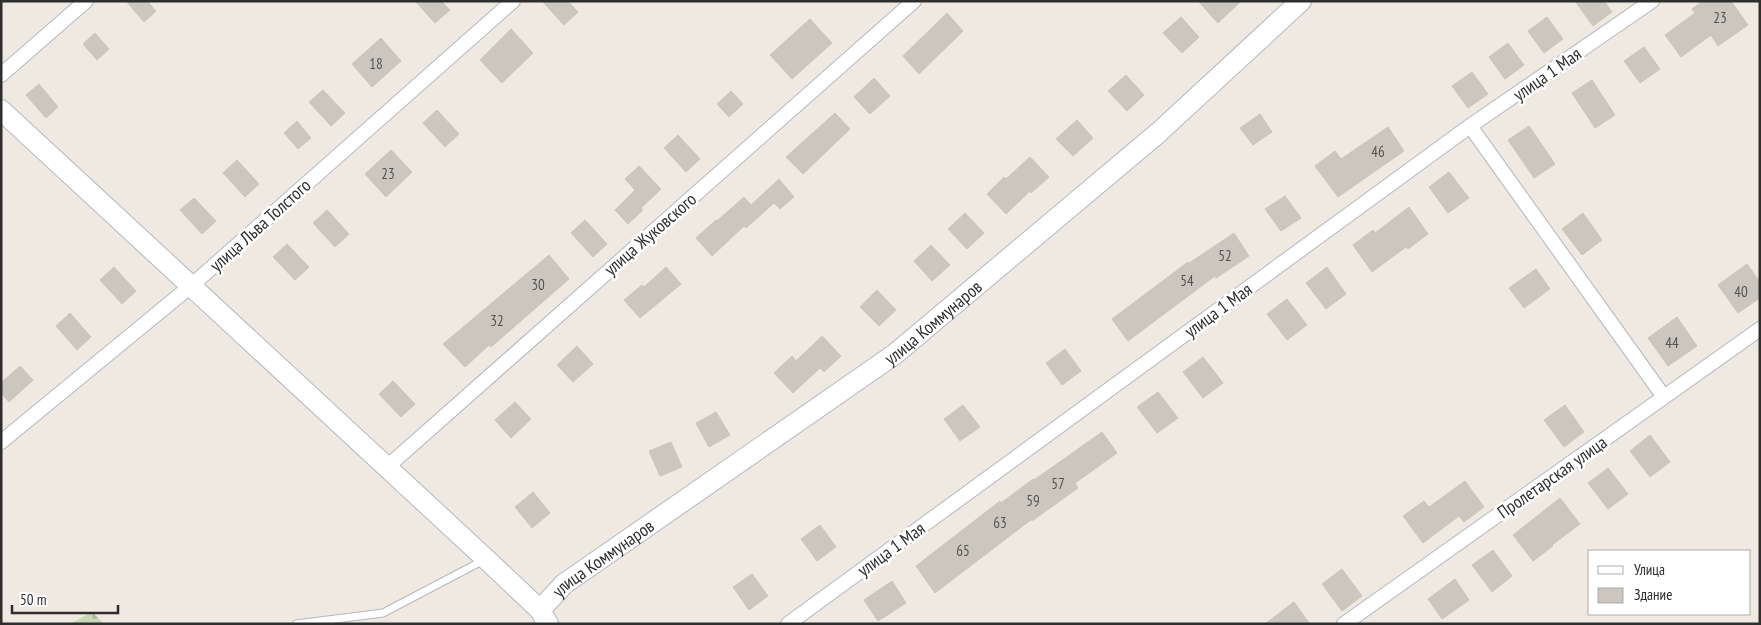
<svg xmlns="http://www.w3.org/2000/svg" width="1761" height="625" viewBox="0 0 1761 625" font-family="'PT Sans Narrow',sans-serif">
  <style>
    .cemetery { fill: url(#cemetery-stones) }
    .building { fill: #cbc7bf; stroke: #cbc5ba }
    .lines { fill: none; stroke-linecap: round; stroke-linejoin: round }
    .lane-casing { stroke: #b4b7c1; stroke-width: 9 }
    .street-casing { stroke: #b4b7c1; stroke-width: 16 }
    .secondary-casing { stroke: #b4b7c1; stroke-width: 22 }
    .lane { stroke: #fff; stroke-width: 7 }
    .street { stroke: #fff; stroke-width: 14 }
    .secondary { stroke: #fff; stroke-width: 20 }
    .labels { text-anchor: middle; dominant-baseline: central; stroke-width: 5; stroke-linejoin: round; paint-order: stroke }
    .number-label { font-size: 15px; fill: #555452 }
    .street-label { font-size: 18px; fill: #2e2e2e; stroke: #fff }
  </style>
  <defs>
    <pattern id="cemetery-stones" width="16" height="16" patternUnits="userSpaceOnUse" patternTransform="scale(1.25)"><rect width="16" height="16" fill="#c8d9b8"/><path d="M2 7V4a2 2 0 0 1 4 0v3zM10 15v-3a2 2 0 0 1 4 0v3z" fill="#acbb9e"/></pattern>
  </defs>
  <rect width="100%" height="100%" fill="#efe9e1"/>
  <path class="cemetery" d="M92,612L104,624H70Z"/>
  <path class="building" d="M126,1H147L156,11L144,22Z
    M415,1H441L450,10L435,23Z
    M542,1H568L578,12L564,25Z
    M1198,1H1241L1218,23Z
    M1575,1H1604L1612,12L1593,26Z
    M1703,1H1731L1748,25L1718,46L1711,35L1681,57L1665,35L1695,13L1692,9Z
    M947,13L963,31L919,74L903,56Z
    M1181,17L1199,37L1182,53L1163,33Z
    M1547,17L1563,39L1544,53L1528,31Z
    M810,19L832,43L792,79L770,55Z
    M511,29L533,53L502,83L480,60Z
    M95,33L109,49L97,60L83,44Z
    M381,38L401,61L372,87L352,64Z
    M1508,43L1524,65L1505,79L1489,57Z
    M1644,47L1660,69L1640,83L1624,61Z
    M1472,72L1488,94L1468,108L1452,86Z
    M1126,75L1144,95L1127,111L1108,91Z
    M874,78L890,96L870,114L854,97Z
    M1592,80L1615,115L1595,128L1572,93Z
    M39,84L58,107L46,118L26,95Z
    M323,90L345,113L331,126L309,102Z
    M731,91L743,104L729,117L717,104Z
    M437,110L459,134L445,147L423,123Z
    M835,113L850,129L803,174L786,157Z
    M1260,114L1272,132L1253,145L1240,128Z
    M1077,120L1093,138L1073,156L1056,139Z
    M297,121L311,138L298,149L284,133Z
    M1529,126L1555,164L1534,178L1508,140Z
    M1388,127L1404,151L1338,197L1315,166L1335,151L1341,159Z
    M678,135L700,159L686,172L664,148Z
    M391,150L412,172L386,197L365,174Z
    M1030,157L1049,177L1031,193L1030,191L1006,214L987,194L1004,177L1006,179Z
    M237,160L259,184L245,197L223,173Z
    M639,166L661,189L641,208L643,210L628,224L615,210L635,190L625,179Z
    M1449,172L1469,198L1448,213L1429,187Z
    M779,179L794,197L780,209L774,203L746,228L744,226L712,256L696,238L716,220L717,221L744,197L751,205Z
    M1285,196L1301,218L1281,231L1265,209Z
    M194,198L216,221L202,234L180,210Z
    M1409,207L1428,234L1408,249L1406,247L1372,272L1353,245L1373,230L1375,233Z
    M327,210L349,234L335,247L313,223Z
    M965,213L984,233L967,249L948,229Z
    M1583,213L1602,240L1582,255L1562,229Z
    M585,220L607,244L593,257L571,233Z
    M1234,233L1249,256L1216,278L1215,276L1128,341L1112,319L1188,262L1189,263Z
    M287,244L309,267L295,280L273,257Z
    M931,245L950,265L932,281L914,261Z
    M549,255L569,279L491,347L489,345L465,367L443,344Z
    M1747,264L1760,282V298L1738,313L1718,285Z
    M114,267L136,291L122,304L100,280Z
    M666,267L681,284L640,318L624,300L642,285L644,287Z
    M1327,267L1346,294L1326,309L1306,283Z
    M1536,269L1550,289L1524,308L1509,288Z
    M877,290L896,310L879,326L860,307Z
    M1287,299L1307,325L1287,340L1267,314Z
    M70,313L91,337L77,350L56,326Z
    M1677,317L1697,346L1668,366L1648,338Z
    M822,336L841,356L824,372L820,368L793,393L774,373L792,356L796,361Z
    M577,346L593,364L573,382L557,365Z
    M1065,349L1081,371L1062,385L1046,363Z
    M1203,357L1223,383L1203,398L1183,372Z
    M20,366L33,380L9,402L1,393V383Z
    M393,381L415,404L401,417L379,394Z
    M1158,392L1178,418L1157,433L1137,407Z
    M515,402L531,419L511,438L495,420Z
    M963,405L980,427L960,441L944,419Z
    M1565,405L1584,432L1564,447L1544,420Z
    M716,412L730,435L709,447L696,423Z
    M1102,432L1117,453L1075,483L1078,488L1032,521V519L935,593L916,566L1000,501L1001,503L1033,479L1034,480Z
    M1650,435L1670,462L1650,477L1630,451Z
    M671,442L682,467L660,476L649,451Z
    M1608,468L1628,494L1608,509L1588,483Z
    M1465,481L1484,507L1464,522L1459,516L1423,543L1403,516L1424,501L1429,507Z
    M533,492L550,513L532,528L515,507Z
    M1560,498L1580,524L1552,545L1553,546L1533,561L1513,535Z
    M820,525L836,547L817,561L801,539Z
    M1493,550L1512,576L1492,592L1472,565Z
    M1342,569L1362,596L1342,611L1322,584Z
    M752,574L768,596L749,610L733,587Z
    M1455,579L1469,600L1442,619L1428,599Z
    M892,581L906,603L878,621L864,600Z
    M1294,602L1310,624H1265Z"/>
  <g class="lines">
    <g class="lane-casing">
      <path id="lane" d="M296,624L383,613L484,560"/>
    </g>
    <g class="street-casing">
      <path id="street" d="M1,75L86,1
        M1470,126L1664,397
        M1,442L192,285L513,1
        M387,467L914,1
        M788,624L1470,126L1652,1
        M1344,624L1760,329"/>
    </g>
    <g class="secondary-casing">
      <g id="secondary">
        <path d="M1,110L486,559L540,610L548,624"/>
        <path id="s1" d="M540,610L564,584L895,354L1158,133L1301,1"/>
      </g>
    </g>
    <use href="#lane" class="lane"/>
    <use href="#street" class="street"/>
    <use href="#secondary" class="secondary"/>
  </g>
  <g class="labels">
    <g class="number-label">
      <text x="1720" y="17">23</text>
      <text x="376" y="63">18</text>
      <text x="1378" y="151">46</text>
      <text x="388" y="173">23</text>
      <text x="1225" y="255">52</text>
      <text x="1187" y="280">54</text>
      <text x="538" y="284">30</text>
      <text x="1741" y="291">40</text>
      <text x="497" y="320">32</text>
      <text x="1672" y="342">44</text>
      <text x="1058" y="483">57</text>
      <text x="1033" y="500">59</text>
      <text x="1000" y="522">63</text>
      <text x="963" y="550">65</text>
    </g>
    <g class="street-label">
      <text transform="translate(1547 74) rotate(-35)">улица 1 Мая</text>
      <text transform="translate(260 225) rotate(-42)">улица Льва Толстого</text>
      <text transform="translate(650 234) rotate(-41)">улица Жуковского</text>
      <text transform="translate(1218 310) rotate(-36)">улица 1 Мая</text>
      <text stroke="none"><textPath href="#s1" startOffset="488">улица Коммунаров</textPath></text>
      <text transform="translate(1552 477) rotate(-35)">Пролетарская улица</text>
      <text transform="translate(891 549) rotate(-36)">улица 1 Мая</text>
      <text stroke="none"><textPath href="#s1" startOffset="82">улица Коммунаров</textPath></text>
    </g>
  </g>
  <rect width="1761" height="625" fill="none" stroke="#2e2e2e" stroke-width="5"/>
  <rect x="1588" y="550" width="162" height="65" fill="#ffffff" stroke="#ababab"/>
  <rect x="1598" y="566" width="25" height="8" fill="#ffffff" stroke="#ababab"/>
  <text x="1634" y="575" font-size="15" fill="#2e2e2e">Улица</text>
  <rect x="1598" y="588" width="25" height="15" fill="#cbc7bf" stroke="#ababab"/>
  <text x="1634" y="600" font-size="15" fill="#2e2e2e">Здание</text>
  <path d="M12 605v8h106v-8" fill="none" stroke="#2e2e2e" stroke-width="2.5"/>
  <text x="20" y="605" font-size="15" fill="#2e2e2e" stroke="#ffffff" stroke-width="4" paint-order="stroke">50 m</text>
</svg>
